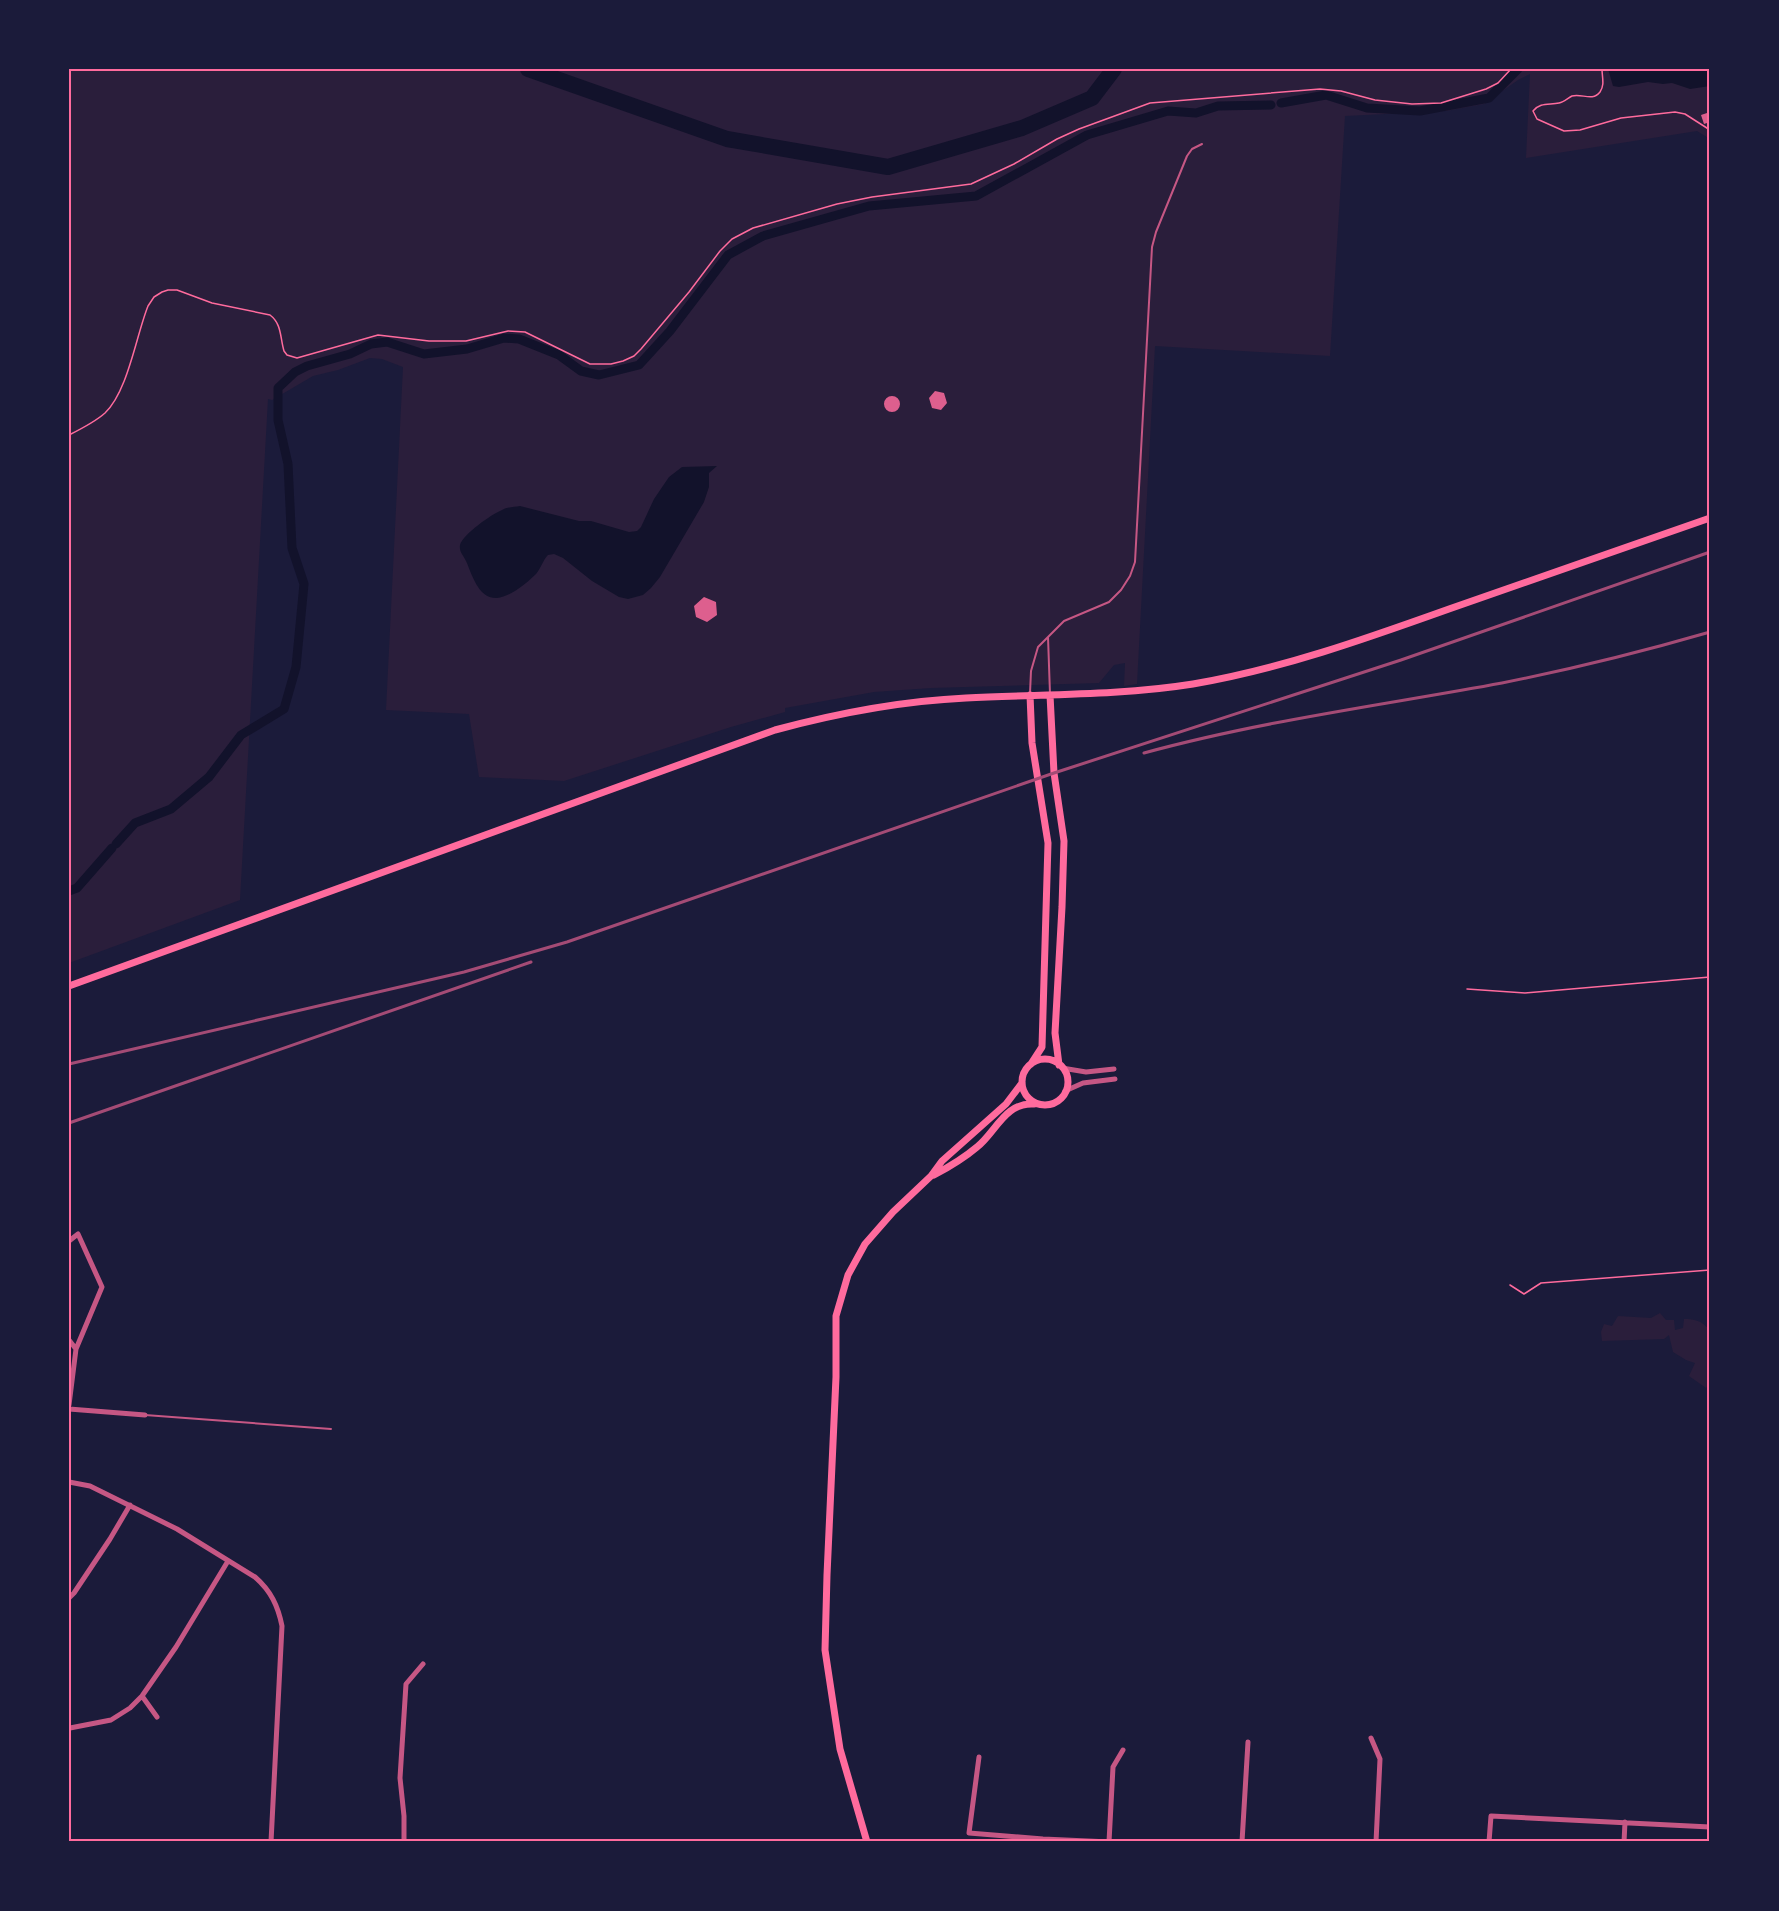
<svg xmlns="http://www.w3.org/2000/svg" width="1779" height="1911" viewBox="0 0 1779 1911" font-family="'DejaVu Sans',sans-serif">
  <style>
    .green { fill: #2a1e3b }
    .water { fill: #12122b }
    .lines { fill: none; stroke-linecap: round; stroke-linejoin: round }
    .canal { stroke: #12122b; stroke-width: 9 }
    .river { stroke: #12122b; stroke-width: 16 }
    .building { fill: #dd5f8e }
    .path { stroke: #ff6b9d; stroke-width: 1.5 }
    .service { stroke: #c65784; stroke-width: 2 }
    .minor { stroke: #c65784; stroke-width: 5 }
    .secondary { stroke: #ff6b9d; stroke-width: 7 }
    .rail { stroke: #a44b75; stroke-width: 3 }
    .neatline { fill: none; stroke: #ff6b9d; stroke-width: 2 }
  </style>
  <rect width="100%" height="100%" fill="#1b1b3a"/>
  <path class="green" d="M69,69H1710V139L1697,131L1526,158L1530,74L1518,80L1484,104L1446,111L1345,116L1330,356L1155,346L1137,684L1124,686L1125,663L1114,665L1099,683L931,688L874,692L785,708V712L731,727L564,781L479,777L469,714L386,710L403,367L382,359L370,358L338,370L313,376L272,400L268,399L240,900L69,963Z
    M1660,1313L1666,1320H1674L1675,1330L1683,1328L1684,1319C1695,1319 1703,1321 1710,1331V1382L1706,1388L1689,1376L1695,1363L1686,1360L1673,1352L1669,1335L1664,1339L1602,1341L1601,1332L1604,1324L1612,1326L1618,1316L1651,1318Z"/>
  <path class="water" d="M1608,69H1710V86L1690,89L1672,83L1663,84L1648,82L1619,87L1613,86Z
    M717,466L709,473V487L704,502L660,577L651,588L643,595L628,599L619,597L592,581L563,558L554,554L548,555C543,560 541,568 536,574C527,583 510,597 497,598C478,599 472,574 466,561C463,555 459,552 460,545C463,534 492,514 502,510C507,507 514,507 520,506L579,521H591L629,532L637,531L641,527L654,499L669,477L682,467Z"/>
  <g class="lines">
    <path class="canal" d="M1281,103L1326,95L1367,108L1420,111L1489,98L1518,69
      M116,844L135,823L171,809L209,777L241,735L284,709L296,667L304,584L292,548L288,464L278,420V388L295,372L307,366L350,354L371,344L387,342L424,354L467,349L504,338L519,339L559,355L581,371L599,375L639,365L670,331L728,255L763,236L869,206L976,196L1087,135L1168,111L1196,113L1218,106L1271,105
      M69,891L77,888L112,848"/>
    <path class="river" d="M528,69L727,139L888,167L1022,128L1092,98L1114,69"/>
  </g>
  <path class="building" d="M1710,112V124L1707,123L1704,124L1701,115Z
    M935,391L944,393L947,403L941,410L932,408L929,398Z
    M884 404a8 8 0 1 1 16 0a8 8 0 1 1-16 0Z
    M704,597L716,602L717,615L707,622L696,617L694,606Z"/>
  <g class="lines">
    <path class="path" d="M1602,69C1602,77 1605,85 1600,92C1592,102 1582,93 1572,96C1568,98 1564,102 1559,103C1549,105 1540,102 1533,111L1537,119L1564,131L1580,130L1621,118L1675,112L1685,114L1710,130
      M69,435C81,429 95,422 105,413C128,391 136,336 148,306L154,297L162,292L168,290H177L212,303L270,315C282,324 280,338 284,351L287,355L297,358L378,335L429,341H466L508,331L525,332L590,364H611L623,361L634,356L641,349L689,292L720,251L732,239L753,228L837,204L872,197L971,184L1014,164L1057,139L1079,129L1150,103L1320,89L1341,91L1375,100L1412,104L1441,103L1486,89L1498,83L1511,69
      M1467,989L1525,993L1710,977
      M1510,1285L1524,1294L1541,1283L1710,1270"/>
    <path class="service" d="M1048,637L1050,694
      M1030,693L1031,671L1038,647L1064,621L1109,602L1121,590L1130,576L1135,562L1152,247L1156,232L1187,156L1192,149L1202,144
      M145,1415L331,1429"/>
    <path class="minor" d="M1062,1068L1086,1072L1114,1069
      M1065,1091L1083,1083L1115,1079
      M69,1241L78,1234L102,1287L76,1349L69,1405
      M69,1340L76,1349
      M69,1409L145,1415
      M69,1482L90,1486L177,1529L255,1577C271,1591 278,1606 282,1626L271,1842
      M69,1598L74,1593L110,1539L130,1505
      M142,1696L157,1717
      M70,1728L111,1720L130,1708L142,1696L176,1647L228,1561
      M1371,1738L1380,1759L1376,1842
      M979,1757L969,1833L1043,1839L1110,1842
      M404,1842V1816L400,1778L406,1684L423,1664
      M1109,1842L1113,1767L1123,1750
      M1242,1842L1248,1742
      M1489,1842L1491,1816L1710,1827
      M1624,1842L1625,1822"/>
    <path class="secondary" d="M1030,695L1032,743L1048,843L1042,1047L1031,1064
      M1050,695L1054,773L1064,841L1062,907L1055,1033L1059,1065
      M69,986L775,730C838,713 901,701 966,698C1042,694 1118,696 1193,684C1281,669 1365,639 1449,609C1536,579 1623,548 1710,518
      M1022 1082a23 23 0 1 1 46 0a23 23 0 1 1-46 0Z
      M934,1175C949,1167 964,1158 977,1147C996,1132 1005,1102 1034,1104
      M867,1842L840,1749L825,1650L827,1575L836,1377V1316L848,1275L865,1244L893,1212L931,1176L942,1161L1006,1104L1022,1083"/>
    <path class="rail" d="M1144,753C1261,721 1383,705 1502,683C1572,669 1641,652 1710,632
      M69,1064L464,972L567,942L1054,773L1401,660L1710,552
      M69,1123L531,962"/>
  </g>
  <rect width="1779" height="1911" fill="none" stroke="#1b1b3a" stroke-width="141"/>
  <rect x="70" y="70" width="1638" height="1770" class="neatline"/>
</svg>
